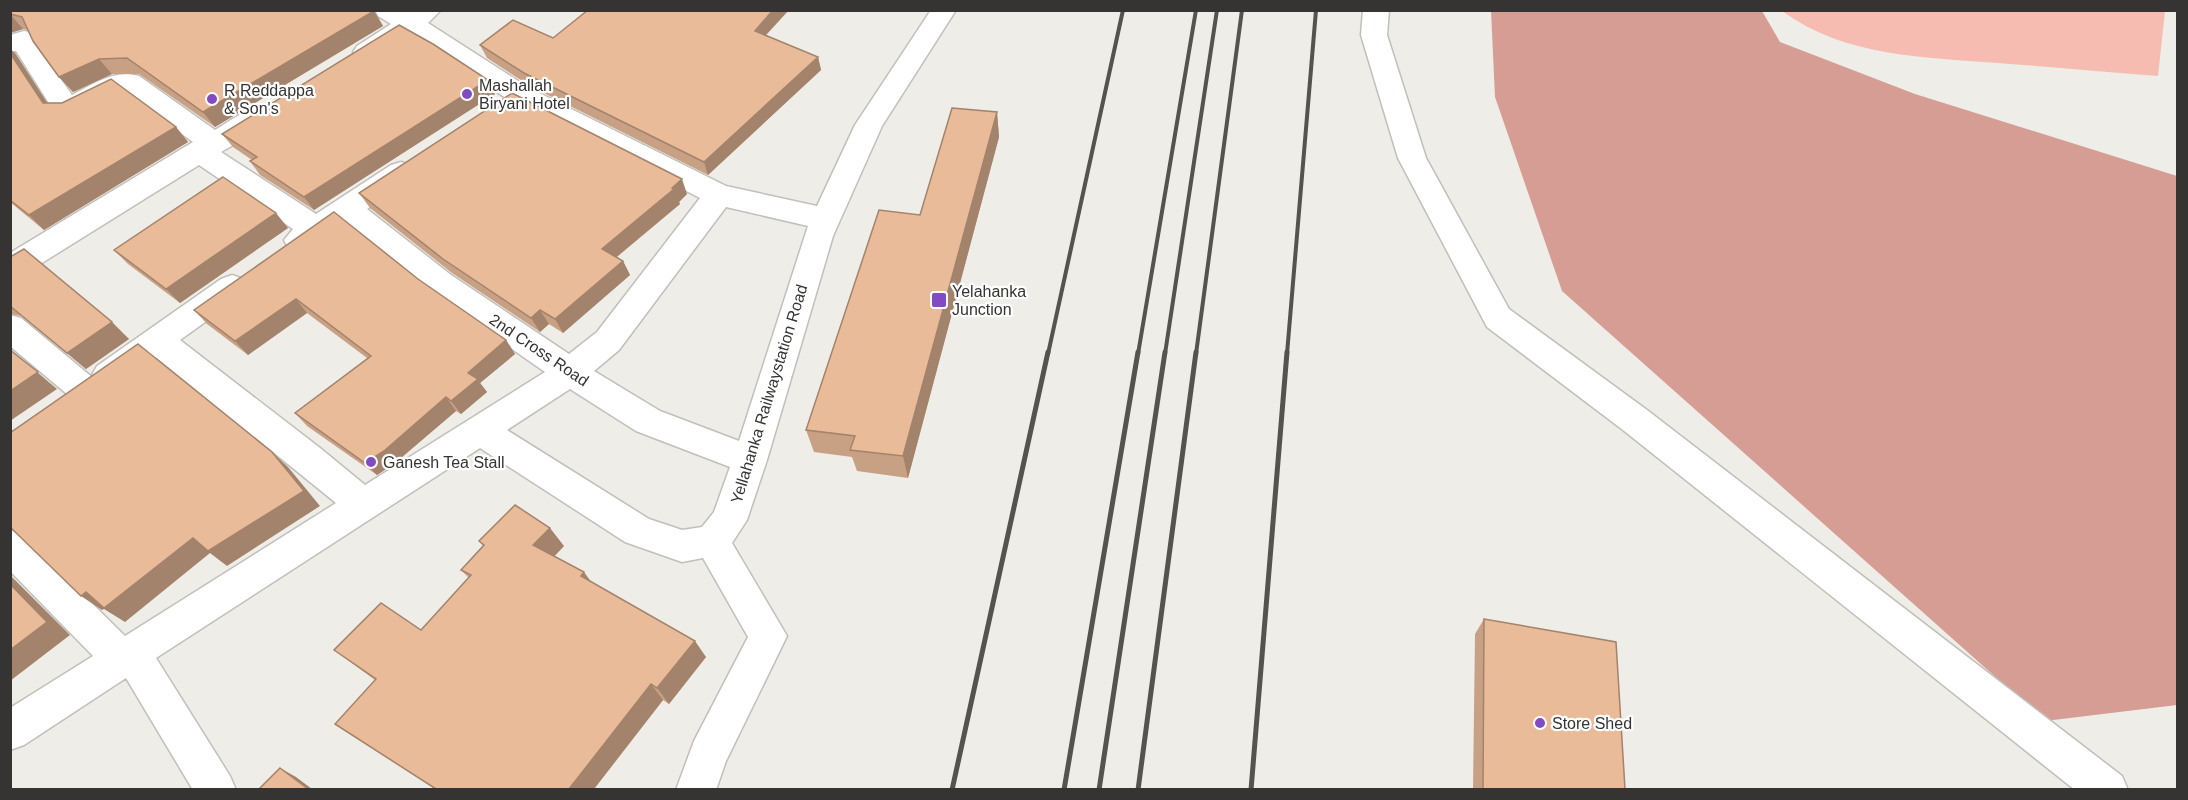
<svg xmlns="http://www.w3.org/2000/svg" width="2188" height="800" viewBox="0 0 2188 800" font-family="Helvetica,sans-serif">
  <style>
    .green { fill: #f6bcb1 }
    .forest { fill: #d69d94 }
    .lines { fill: none; stroke-linecap: round; stroke-linejoin: round }
    .street-casing { stroke: #c1bfbb; stroke-width: 3 }
    .street { fill: #fff; fill-rule: evenodd }
    .rail-far1 { stroke: #545350; stroke-width: 4 }
    .rail { stroke: #545350; stroke-width: 5 }
    .wall { fill: #c8a184 }
    .shaded-wall { fill: #a3836b }
    .building { fill: #e9bb99; stroke: #a3836b; stroke-width: 1.5 }
    .poi-dot { fill: #824bc2; stroke: #fff; stroke-width: 2 }
    .labels { text-anchor: middle; dominant-baseline: central; stroke-width: 4.5; stroke-linejoin: round; paint-order: stroke }
    .poi-label { font-size: 16px; fill: #353432; stroke: #fff; text-anchor: start }
    .street-label { font-size: 16px; fill: #353432; stroke: #fff }
  </style>
  <rect width="100%" height="100%" fill="#efede8"/>
  <path class="green" d="M1782,11H2165L2158,76C2105,72 2051,67 1998,63C1922,57 1845,57 1782,11Z"/>
  <path class="forest" d="M1491,11H1762L1780,42L1915,94L2177,176V705L2045,721L1562,291L1495,97Z"/>
  <g class="lines">
    <g class="street-casing">
      <path id="street" d="M375,10H441L428,23L529,88L726,186L817,206L855,125L931,10H956L882,126L833,236L767,460L747,520L732,543L787,636L726,761L716,790H676L694,741L748,637L703,558L682,562L625,542L480,448L156,658L230,776L236,790H193L126,678L24,745L10,750V708L93,656L10,571V530L23,535L125,636L336,503L157,358C141,369 120,392 100,385L102,391L98,400L86,404L74,400L10,346V315L21,318L93,378L92,375L97,366L221,279L232,275L243,279L247,287L243,295L180,340L320,448L365,485L545,372L429,291L346,224C328,235 310,255 288,248L284,240L293,229L199,165L21,276L10,279V253L193,142L124,92C102,98 81,122 57,116L16,51L10,52V35L24,31L33,33L45,57L72,95C93,84 114,69 139,76L215,130C232,120 252,103 273,108L277,115L273,122L221,152L316,214L391,165L401,162L411,165L415,172L411,179L367,209L451,275L569,354L597,332L700,198L509,100L410,35C394,46 377,64 357,58L353,52L357,46L391,24L378,16ZM726,207L808,226L739,441L660,411L594,371L619,350ZM570,389L636,431L730,467L714,512L702,527L682,530L649,519L507,430Z
        M1363,10H1389L1387,35L1426,158L1509,309L1647,410L2122,776L2128,790H2075L1623,430L1487,327L1398,158L1361,35Z"/>
    </g>
    <use href="#street" class="street"/>
    <path class="rail-far1" d="M1048,354L1123,10
      M1138,354L1196,10
      M1165,354L1217,10
      M1196,354L1242,10
      M1287,354L1316,10"/>
    <path class="rail" d="M952,790L1048,352
      M1064,790L1138,352
      M1099,790L1165,352
      M1138,790L1196,352
      M1251,790L1287,352"/>
  </g>
  <path class="wall" d="M10,10H374L383,26L215,127L139,74H112L73,92L59,77L28,30L23,29L10,33Z
    M766,35L818,57L821,70L708,175L530,86L487,58L480,45L553,38Z
    M10,49L15,53L47,103L176,127L188,142L44,230L10,202Z
    M495,94L314,210L260,175L250,161L252,160L233,147L222,134Z
    M997,112L999,137L908,478L857,471L852,457L814,452L806,430L920,215Z
    M359,193L687,194L679,202L680,204L617,257L623,261L630,275L563,333L549,324L540,332L452,273L370,208Z
    M288,228L180,303L128,264L114,250Z
    M10,257L129,339L86,369L22,316L10,314Z
    M418,279L506,340L515,354L480,383L487,392L461,414L456,411L395,463L377,475L307,426L295,413L367,358L307,313L248,355L207,324L194,310Z
    M479,541L564,546L554,556L591,582L706,657L669,704L663,700L594,789H435L335,724L375,680L334,650L421,630L469,578L461,570L483,546Z
    M1484,619L1625,789H1473L1475,634Z"/>
  <path class="shaded-wall" d="M773,10H789L758,44L755,31Z
    M374,11L383,26L215,127L203,112Z
    M10,14L23,29L10,33Z
    M10,49L15,53L57,118L43,103L10,53Z
    M818,57L821,70L708,175L704,162Z
    M99,59L112,74L73,92L59,77Z
    M488,80L495,94L314,210L304,197Z
    M997,112L999,137L908,478L903,456Z
    M176,127L188,142L44,230L29,215Z
    M682,179L687,194L679,202L680,204L609,263L602,249Z
    M276,213L288,228L180,303L166,289Z
    M623,261L630,275L563,333L555,319Z
    M296,299L307,313L248,355L235,341Z
    M540,310L549,324L540,332L531,318Z
    M112,322L129,339L86,369L67,353Z
    M506,340L515,354L480,383L487,392L461,414L451,401L468,373Z
    M10,349L57,389L10,421Z
    M446,397L456,411L395,463L377,475L365,463Z
    M272,452L288,467L320,506L227,566L210,553L125,622L104,609L102,610L81,596Z
    M550,528L564,546L548,563L533,545Z
    M584,572L597,590L581,576Z
    M10,575L70,635L10,681Z
    M695,641L706,657L669,704L657,688Z
    M651,684L663,700L594,789H569Z
    M280,768L296,777L312,789H308Z"/>
  <path class="building" d="M10,10H374V11L203,112L127,58L99,59L59,77L33,41L22,17L10,14Z
    M588,10H773L755,31L818,57L704,162L524,73L480,45L513,20L553,38Z
    M399,25L433,44L488,80L304,197L250,161L257,157L222,134Z
    M10,53L43,103H62L111,79L176,127L29,215L10,200Z
    M512,93L682,179L672,188L674,189L602,249L623,261L555,319L540,310L531,318L443,259L359,193Z
    M952,108L997,112L903,456L850,450L855,436L806,430L879,210L920,215Z
    M223,177L276,213L166,289L114,250Z
    M334,212L418,279L506,340L468,373L478,379L451,401L446,397L384,451L365,463L295,413L371,356L296,299L235,341L194,310Z
    M24,249L112,322L67,353L10,306V257Z
    M138,344L272,452L304,491L208,551L193,538L104,608L86,592L81,596L10,527V433Z
    M10,350L38,372L10,391Z
    M515,505L550,528L533,545L584,572L581,576L695,641L657,688L651,684L569,789H436L335,724L376,679L334,650L381,603L421,630L471,575L461,570L484,545L479,541Z
    M10,584L47,622L10,650Z
    M1484,619L1616,642L1625,789H1483Z
    M280,768L308,789H259Z"/>
  <g class="poi-dot">
    <circle cx="467" cy="94" r="6"/>
    <circle cx="212" cy="99" r="6"/>
    <rect x="931" y="292" width="16" height="16" rx="3"/>
    <circle cx="371" cy="462" r="6"/>
    <circle cx="1540" cy="723" r="6"/>
  </g>
  <g class="labels">
    <g class="poi-label">
      <text x="479" y="85">Mashallah<tspan x="479" dy="18">Biryani Hotel</tspan></text>
      <text x="224" y="90">R Reddappa<tspan x="224" dy="18">&amp; Son's</tspan></text>
      <text x="952" y="291">Yelahanka<tspan x="952" dy="18">Junction</tspan></text>
      <text x="383" y="462">Ganesh Tea Stall</text>
      <text x="1552" y="723">Store Shed</text>
    </g>
    <g class="street-label">
      <text transform="translate(539 350) rotate(34)">2nd Cross Road</text>
      <text transform="translate(769 394) rotate(-73)">Yellahanka Railwaystation Road</text>
    </g>
  </g>
  <rect width="2188" height="800" fill="none" stroke="#353432" stroke-width="24"/>
</svg>
